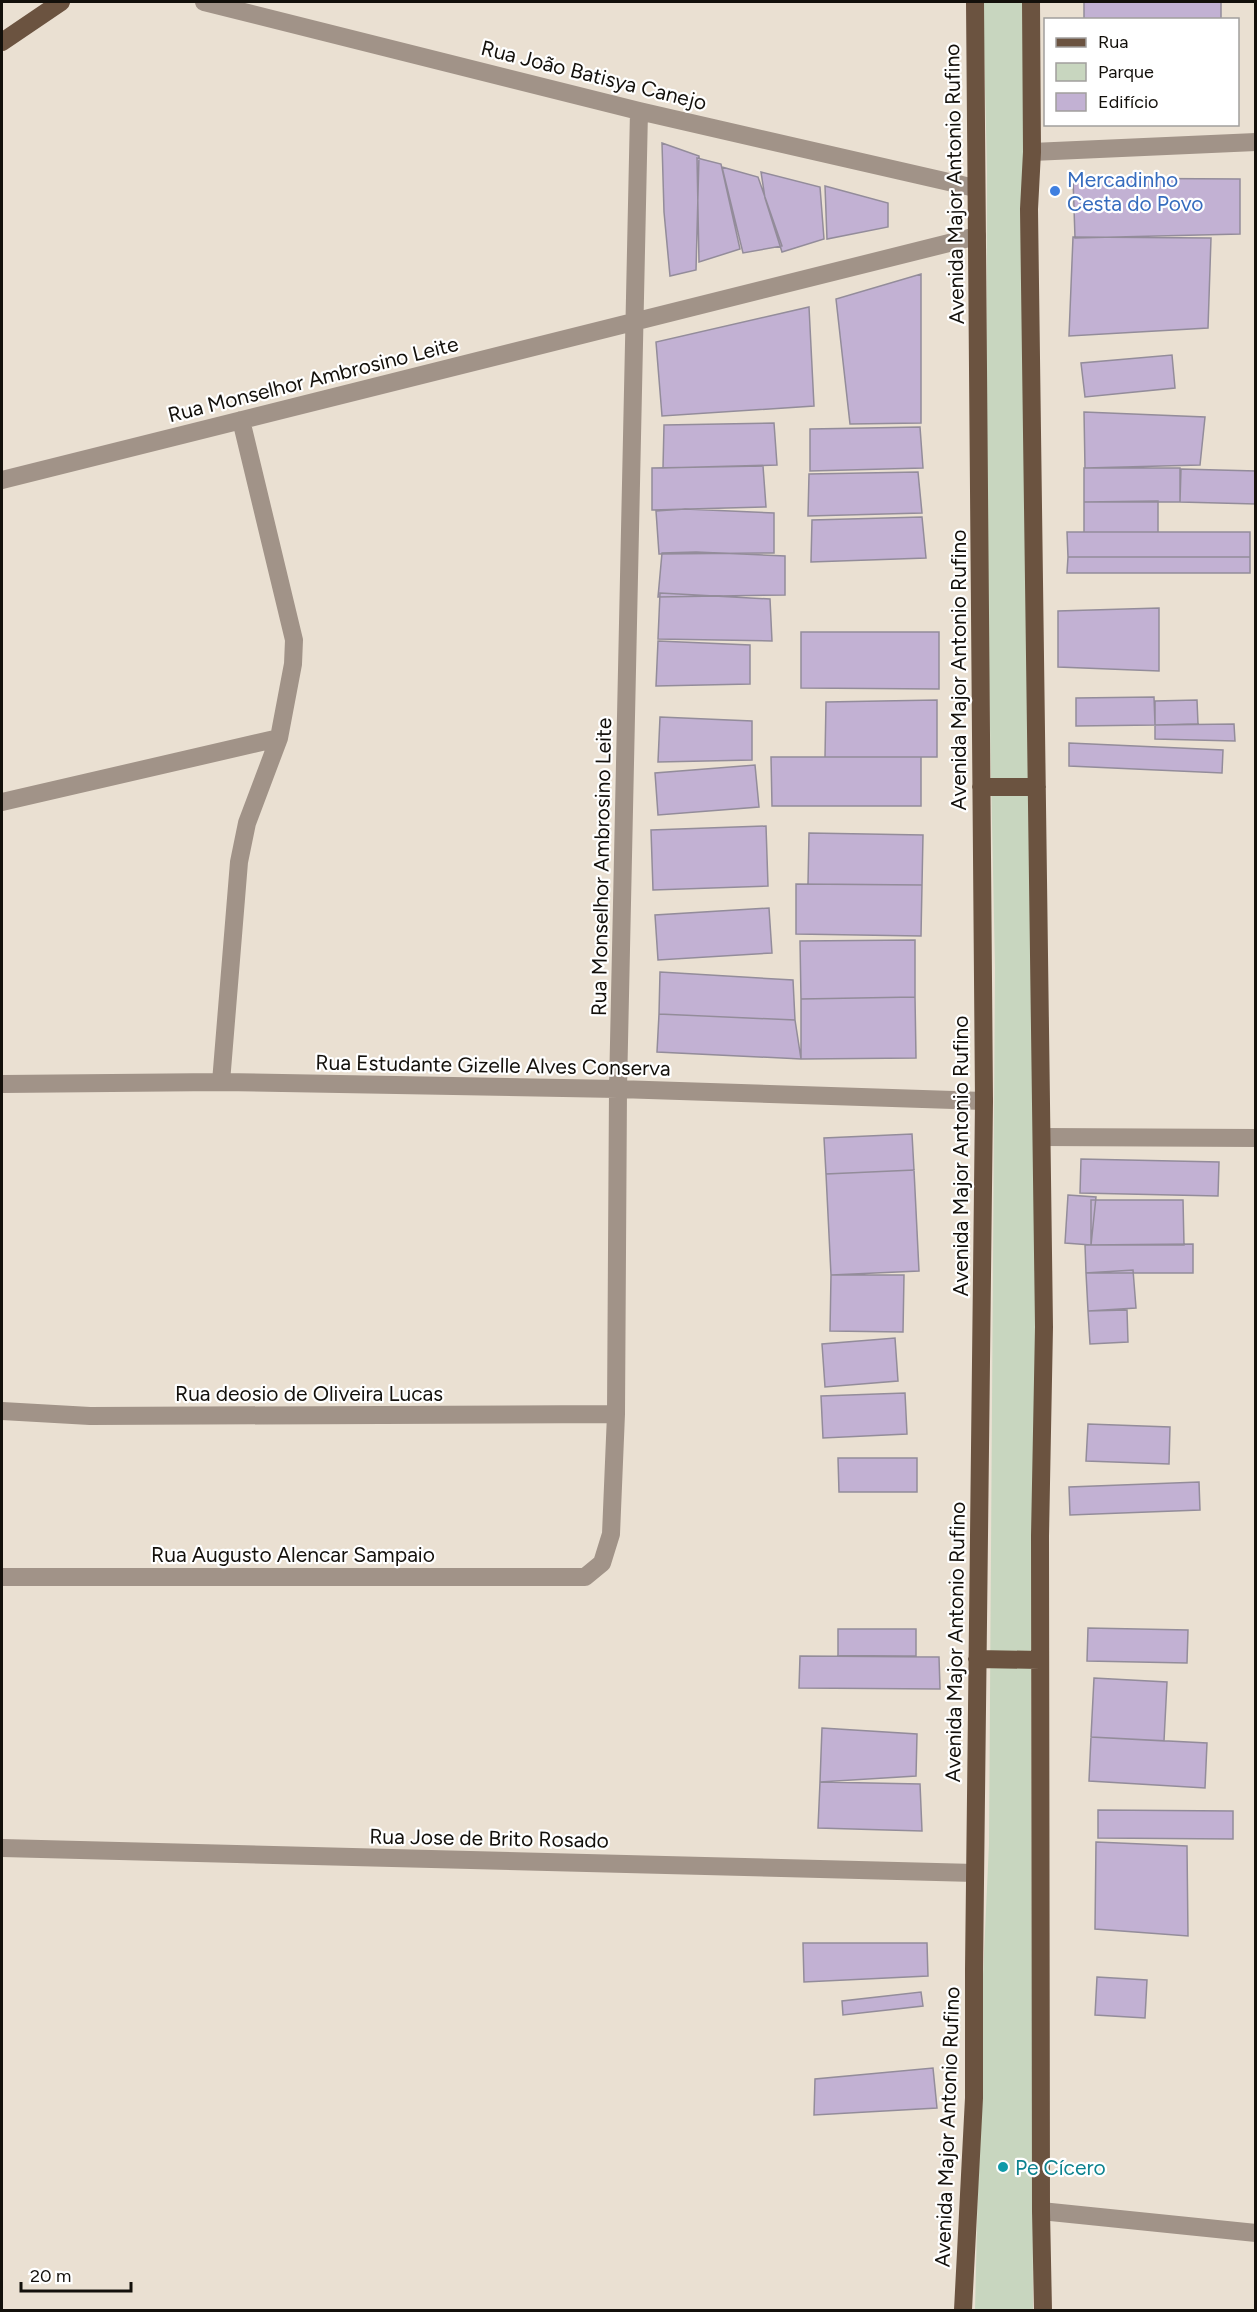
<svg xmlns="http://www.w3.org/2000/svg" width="1257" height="2312" viewBox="0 0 1257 2312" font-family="Figtree,sans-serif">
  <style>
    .green { fill: #c8d6bf }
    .building { fill: #c2b1d3; stroke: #938c9a; stroke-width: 1.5 }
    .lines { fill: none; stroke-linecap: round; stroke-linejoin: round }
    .minor { stroke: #a19388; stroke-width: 18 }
    .major { stroke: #6b5340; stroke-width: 18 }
    .shop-dot { fill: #3f7fe0; stroke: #fff; stroke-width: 2 }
    .culture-dot { fill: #0f9aa8; stroke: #fff; stroke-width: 2 }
    .labels { text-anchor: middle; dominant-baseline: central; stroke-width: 4.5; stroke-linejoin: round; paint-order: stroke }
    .street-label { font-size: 21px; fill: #13100b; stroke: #fff }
    .shop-label { font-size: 21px; fill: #366cbe; stroke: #fff; text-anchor: start }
    .culture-label { font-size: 21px; fill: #0d838f; stroke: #fff; text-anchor: start }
  </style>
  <rect width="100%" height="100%" fill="#eae0d2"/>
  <path class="green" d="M983,2H1033L1036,1349L1031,1685L1033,2310H975L983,1975L989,1844L995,967L986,534L987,171Z"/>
  <path class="building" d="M1084,2H1221V20H1084Z
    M662,143L699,156L696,270L670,276L664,212Z
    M697,158L721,164L740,249L699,262Z
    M722,167L758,177L782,246L743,253Z
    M761,172L820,187L824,239L782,252L765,198Z
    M1073,178L1240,179V234L1075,238Z
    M825,186L888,203V227L827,239Z
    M1073,237L1211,238L1208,328L1069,336Z
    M921,274V423L850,424L836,299Z
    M809,307L814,406L662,416L656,342Z
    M1172,355L1175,388L1085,397L1081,363Z
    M1084,412L1205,417L1200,465L1085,468Z
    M774,423L777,465L663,468L664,425Z
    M920,427L923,468L810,471V429Z
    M763,466L766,507L652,510V468Z
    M1084,468H1180V502H1084Z
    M1181,469L1256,471V504L1180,502Z
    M918,472L922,513L808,516L809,474Z
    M1158,501V532H1084V502Z
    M685,509L774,513V553L659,554L656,511Z
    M922,517L926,558L811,562L812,520Z
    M1067,532H1250V557H1068Z
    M696,552L785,556V595L658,597L662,553Z
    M1068,557H1250V573H1067Z
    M660,593L770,599L772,641L658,639Z
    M1159,608V671L1058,667V611Z
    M801,632H939V689L801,688Z
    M658,641L750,645V684L656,686Z
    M1154,697L1155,725L1076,726V698Z
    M937,700V757H825L826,702Z
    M1197,700L1198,724L1155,725V701Z
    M660,717L752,721V760L658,762Z
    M1234,724L1235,741L1155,739V725Z
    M1069,743L1223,750L1222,773L1069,766Z
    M771,757H921V806H772Z
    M755,765L759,807L658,815L655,773Z
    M766,826L768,886L653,890L651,830Z
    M809,833L923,835L922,885L808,884Z
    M796,884L922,885L921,936L796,934Z
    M769,908L772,953L658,960L655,915Z
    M915,940V997L801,999L800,941Z
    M660,972L793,980L795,1020L659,1014Z
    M915,997L916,1058L801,1059V999Z
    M659,1014L795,1020L801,1059L657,1052Z
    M912,1134L914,1170L826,1174L824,1138Z
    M1081,1159L1219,1162L1218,1196L1080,1193Z
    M914,1170L919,1271L831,1275L826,1174Z
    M1068,1195L1096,1197L1091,1245L1065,1243Z
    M1091,1200H1183L1184,1245H1091Z
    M1193,1244V1273H1086L1085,1245Z
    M1133,1270L1136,1308L1088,1311L1086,1273Z
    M831,1275H904L903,1332L830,1331Z
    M1127,1310L1128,1342L1090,1344L1088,1311Z
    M895,1338L898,1381L825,1387L822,1344Z
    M905,1393L907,1434L823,1438L821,1396Z
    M1088,1424L1170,1427L1169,1464L1086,1461Z
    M838,1458H917V1492H839Z
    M1199,1482L1200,1510L1070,1515L1069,1487Z
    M1088,1628L1188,1630L1187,1663L1087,1661Z
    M838,1629H916V1656H838Z
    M800,1656L939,1657L940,1689L799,1688Z
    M1094,1678L1167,1682L1164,1741L1091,1737Z
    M822,1728L917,1734L916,1776L820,1782Z
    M1091,1737L1207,1743L1205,1788L1089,1781Z
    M820,1782L920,1784L922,1831L818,1828Z
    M1098,1810L1233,1811V1839L1098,1838Z
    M1096,1842L1187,1846L1188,1936L1095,1929Z
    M803,1943H927L928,1976L804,1982Z
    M1097,1977L1147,1980L1145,2018L1095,2015Z
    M921,1992L923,2006L843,2015L842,2001Z
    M933,2068L937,2108L814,2115L815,2079Z"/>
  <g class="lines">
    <path class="minor" d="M204,2L639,111L975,188
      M1032,152L1256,142
      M2,480L977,236
      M2,802L279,738
      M221,1082L239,862L247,823L279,738L293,664L294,640L241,420
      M2,1084L221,1082L618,1089L984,1101
      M1042,1137L1256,1138
      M2,1411L90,1416L616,1414
      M2,1577H585L602,1563L611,1534L616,1414L618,1089L639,111
      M2,1848L975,1873
      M1041,2211L1256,2233"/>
    <path class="major" d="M1031,2L1032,152L1029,209L1044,1327L1040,1536L1041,2211L1043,2310
      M2,42L61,2
      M981,787H1037
      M977,1659L1040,1660
      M963,2310L974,2098V1970L984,1101L975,2"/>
  </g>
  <circle class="shop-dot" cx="1055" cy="191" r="6"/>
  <circle class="culture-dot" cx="1003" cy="2167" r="6"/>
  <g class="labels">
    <g class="street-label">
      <text transform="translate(594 75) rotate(14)">Rua João Batisya Canejo</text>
      <text transform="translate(954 184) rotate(-91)">Avenida Major Antonio Rufino</text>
      <text transform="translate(313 379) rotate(-14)">Rua Monselhor Ambrosino Leite</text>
      <text transform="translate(958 670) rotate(-90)">Avenida Major Antonio Rufino</text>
      <text transform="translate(601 867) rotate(-89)">Rua Monselhor Ambrosino Leite</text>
      <text transform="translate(493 1065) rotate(1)">Rua Estudante Gizelle Alves Conserva</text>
      <text transform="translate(960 1156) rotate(-90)">Avenida Major Antonio Rufino</text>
      <text x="309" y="1393">Rua deosio de Oliveira Lucas</text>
      <text x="293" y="1554">Rua Augusto Alencar Sampaio</text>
      <text transform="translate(955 1642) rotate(-89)">Avenida Major Antonio Rufino</text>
      <text transform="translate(489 1838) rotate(1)">Rua Jose de Brito Rosado</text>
      <text transform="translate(947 2127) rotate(-88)">Avenida Major Antonio Rufino</text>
    </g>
    <g class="shop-label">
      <text x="1067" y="179">Mercadinho<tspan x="1067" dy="24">Cesta do Povo</tspan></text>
    </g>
    <g class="culture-label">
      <text x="1015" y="2167">Pe Cícero</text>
    </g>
  </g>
  <rect width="1257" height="2312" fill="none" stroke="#13100b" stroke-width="6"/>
  <rect x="1044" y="18" width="195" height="108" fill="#ffffff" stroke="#a19f9d" stroke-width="1.5"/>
  <rect x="1056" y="38" width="30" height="9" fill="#6b5340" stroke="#a19f9d" stroke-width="1.5"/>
  <text x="1098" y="48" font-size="18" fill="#13100b">Rua</text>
  <rect x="1056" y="63" width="30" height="18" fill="#c8d6bf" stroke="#a19f9d" stroke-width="1.5"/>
  <text x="1098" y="78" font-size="18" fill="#13100b">Parque</text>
  <rect x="1056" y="93" width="30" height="18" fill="#c2b1d3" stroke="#a19f9d" stroke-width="1.5"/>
  <text x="1098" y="108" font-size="18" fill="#13100b">Edifício</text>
  <path d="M21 2282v9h110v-9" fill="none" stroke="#13100b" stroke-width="3"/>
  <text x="30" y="2282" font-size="18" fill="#13100b" stroke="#ffffff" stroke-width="4.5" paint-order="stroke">20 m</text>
</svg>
